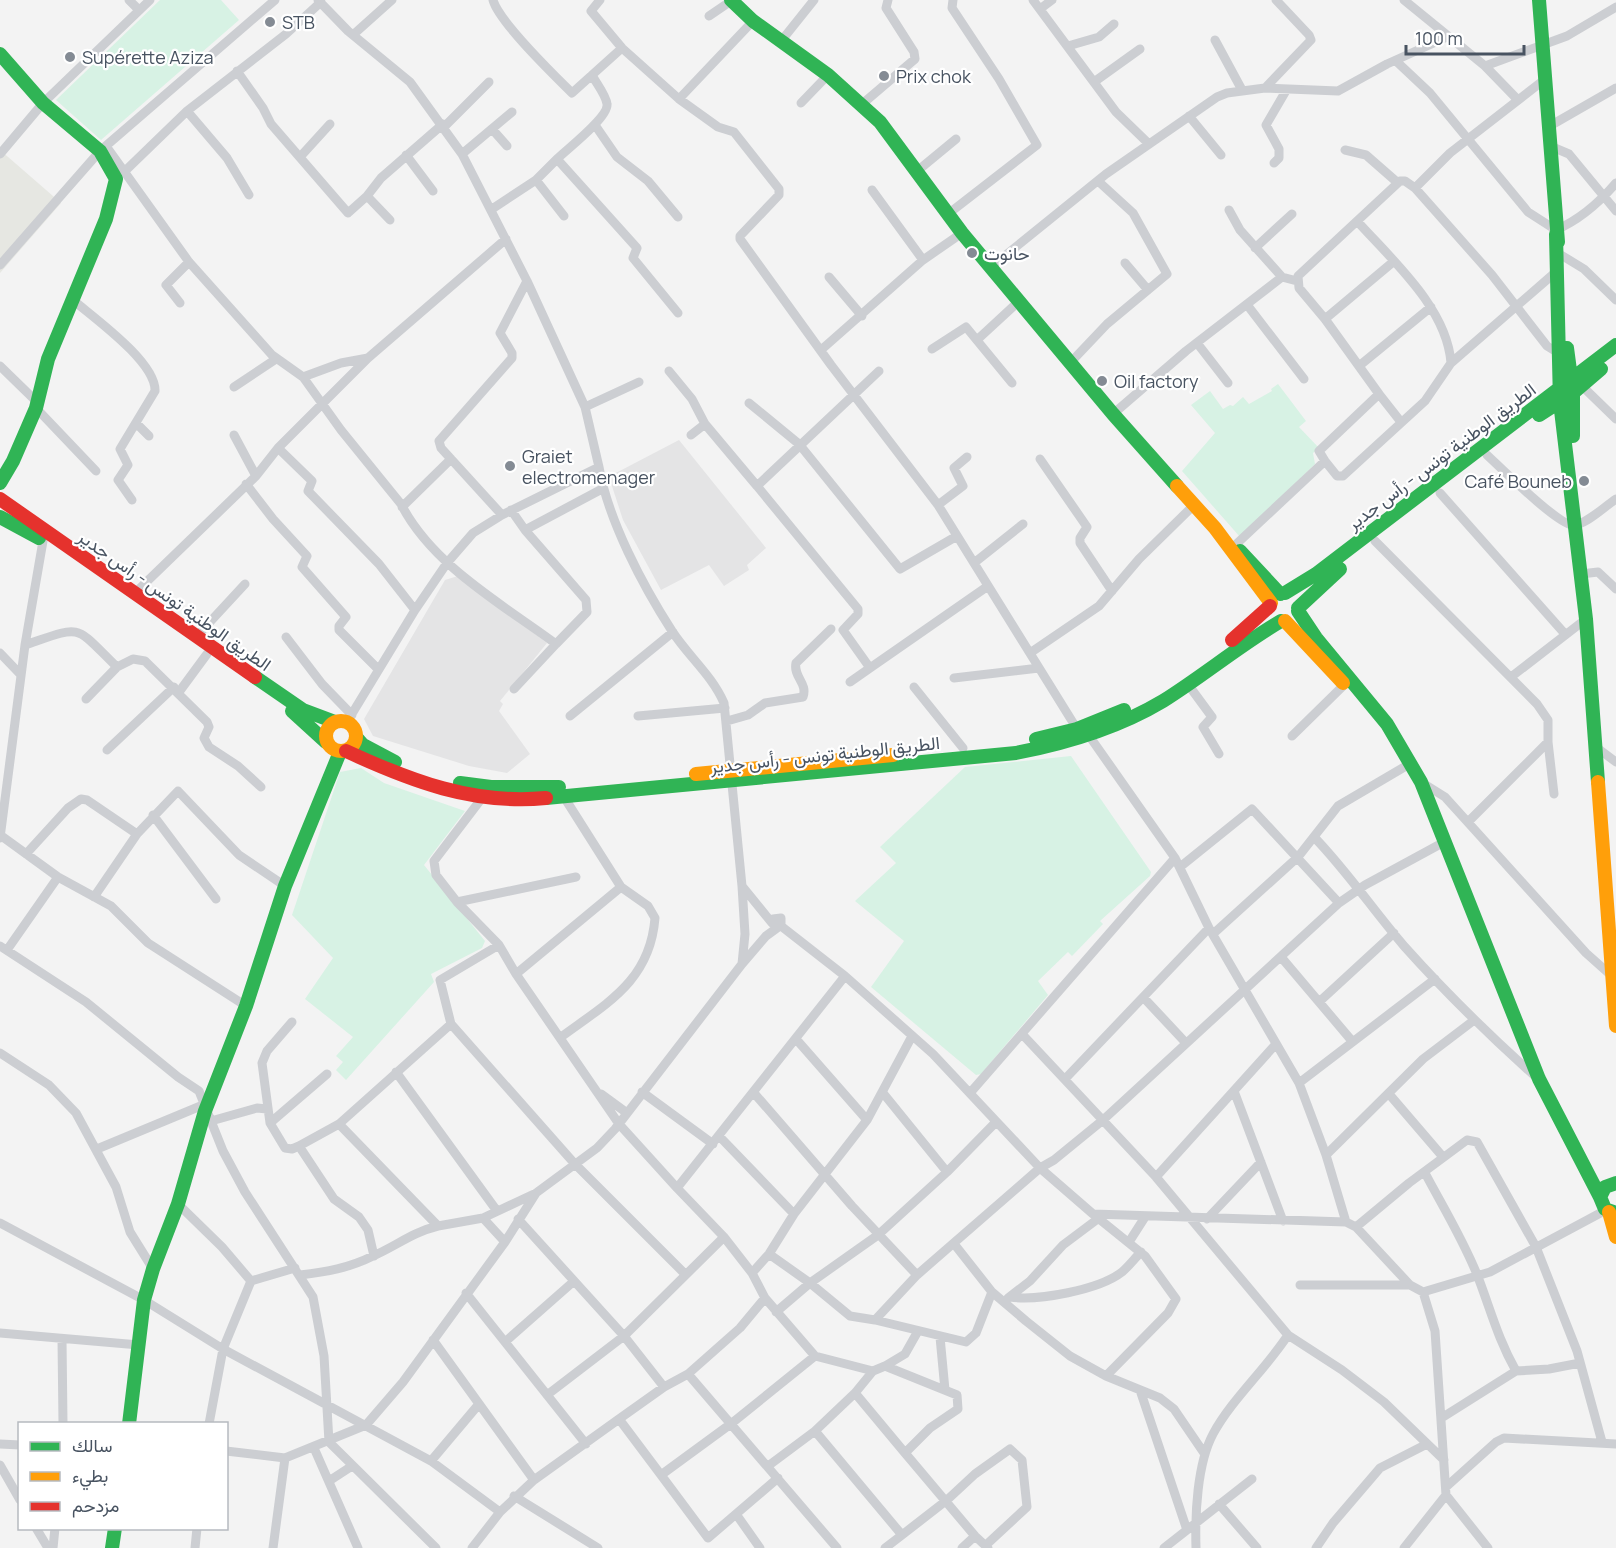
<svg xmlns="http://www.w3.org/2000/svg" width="1616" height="1548" viewBox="0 0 1616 1548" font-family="Manrope,Vazirmatn,sans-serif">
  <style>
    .commercial { fill: #e6e7e2 }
    .education { fill: #e4e4e5 }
    .green { fill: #d7f2e4 }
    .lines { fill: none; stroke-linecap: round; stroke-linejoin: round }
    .street { stroke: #ccced2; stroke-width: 9 }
    .fast { stroke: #30b455; stroke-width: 14 }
    .slow { stroke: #ff9f0a; stroke-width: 14 }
    .jam { stroke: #e5322d; stroke-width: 14 }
    .poi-dot { fill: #848b94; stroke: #fff; stroke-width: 2 }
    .labels { text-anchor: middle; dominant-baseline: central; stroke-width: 4.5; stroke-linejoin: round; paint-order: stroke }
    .poi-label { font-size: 18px; fill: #485361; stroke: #fff; text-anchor: start }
    .street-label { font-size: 18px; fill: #485361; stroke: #fff }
  </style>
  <rect width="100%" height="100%" fill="#f3f3f3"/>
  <path class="commercial" d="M0,150L61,203L0,273Z"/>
  <path class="education" d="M679,440L766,548L747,565L749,570L724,586L709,565L661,590L623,520L610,480L612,475Z
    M458,576L547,643L500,701L503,704L499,711L530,754L507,773L469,766L373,736L364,719L445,580Z"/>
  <path class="green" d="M160,0H221L239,20L101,140L56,100Z
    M1278,384L1306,421L1299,427L1319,448L1313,453L1315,464L1240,537L1182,471L1215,433L1191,405L1210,391L1223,409L1230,405L1233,406L1243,397L1249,404L1272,391L1271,389Z
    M1071,756L1151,872L1150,876L1100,921L1103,924L1072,956L1068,952L1038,981L1048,995L981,1074L976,1075L871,987L904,941L855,901L896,863L880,847L965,767Z
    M361,768L384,783L465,811L424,865L485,941L482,948L431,974L434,982L346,1080L336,1070L343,1062L336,1056L353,1037L305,999L333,958L292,915L340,772Z"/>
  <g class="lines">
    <path class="street" d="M129,0L139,10
      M318,0L348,31L410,82L462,154L527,281L585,407L599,467
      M493,0C499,22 554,75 572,93L622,48
      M600,0L591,11L622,48L679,99L753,21
      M1033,0L1116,112L1149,144
      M1404,0L1485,66L1517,99
      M1040,9L1052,0
      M709,16L731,1
      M354,34L392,0
      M782,40L814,0
      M1215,40L1242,90
      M1068,46L1099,37L1114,24
      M1396,61L1430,93L1528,212L1556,230C1579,220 1599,203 1616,183
      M1485,66L1567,36L1616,7
      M237,71L263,108L271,124L348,213L367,196
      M592,75C596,83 606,95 607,104C609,117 567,149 557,159L637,248L633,258L678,313
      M1094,82L1140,49
      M1265,88L1311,40L1309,35L1276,0
      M679,99L718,127L734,132L779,189V195L740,236V239L831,365L938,505L1077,729
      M801,103L828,75
      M861,105L915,59L914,52L886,8L888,0
      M187,111L227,158L249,195
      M1189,116L1221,155
      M595,125L617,157L648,181L678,217
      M444,127L489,82
      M1548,127L1616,88
      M492,129L507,146
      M106,146L189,262L272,355L303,377L341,430L401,504C432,565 502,604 556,644L514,689
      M1550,146L1569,154L1616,211
      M1345,150L1366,155L1398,183
      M0,154L43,103L150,0
      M462,154L512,112
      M406,155L433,191
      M300,157L330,124
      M1274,163L1279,158V149L1266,125L1287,89
      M124,172L187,111L286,34L321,2
      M916,172L956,139
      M536,180L564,216
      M1415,188L1492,275L1547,346L1560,354
      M872,190L923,260
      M492,209L536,180L557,159
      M1229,210L1240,230L1282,277
      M948,214L1037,145L999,79L952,8L953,0
      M390,220L367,196L381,178L443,124
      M1357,221C1392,260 1447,308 1451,363L1557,271
      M1255,248L1292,214
      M1561,255L1584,269L1616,300
      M1125,263L1148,290
      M0,265L100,151L275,0
      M991,267L1106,174L1217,97L1227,93L1265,88L1338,91L1387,64L1447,37
      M829,277L862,316
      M73,300C94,318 156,362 155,391L120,449L128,465L118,480L132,500
      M180,303L166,285L189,262
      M1248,306L1304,379
      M1325,319L1393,262
      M978,339L1018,302
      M1197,343L1228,383
      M932,349L966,327L1012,383
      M821,350L923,260L962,233
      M1070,363L1107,324L1167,274L1133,213L1098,181
      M0,366L38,403
      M1359,366L1431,307
      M669,371L692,399L705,424L757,486
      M303,377L341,363L368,358
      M1581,385L1616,419
      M234,387L276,359
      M1379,394L1325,319L1299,288L1298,276L1400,181H1405L1415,188L1450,153L1544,80
      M749,403L799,444L900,569L957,536
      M585,407L639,382
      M36,408L96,471
      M1113,414L1186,351L1282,277L1297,281
      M136,423L149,436
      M234,435L256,476
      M691,435L705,424
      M278,448L312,481L308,491L379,564L415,610
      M1487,455C1501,468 1558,525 1573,525C1586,525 1605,506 1616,499
      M1040,459L1087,527L1080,538V543L1112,591
      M1325,461L1319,451L1379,394L1401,422
      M246,484L273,519L307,556L302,567L346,617L339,626V630L378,669
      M1440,493L1565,634
      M938,505L963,486L954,468L967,457
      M402,507L451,459
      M511,510L525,530L602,489
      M502,515L441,448L439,441L512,358V353L500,333L527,281
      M525,530L586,600L587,612L556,644
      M1375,541L1537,704L1548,720V742
      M1230,550L1325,461L1337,476H1343L1425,401L1451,363
      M974,563L1023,524
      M1581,574L1598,572L1616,589
      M135,593L256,476L278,448L368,358L506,239
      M196,637L245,584
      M286,637L322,684L352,715
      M25,645C84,625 73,624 117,667L133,659L145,661L207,722L209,727L204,738L209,747L238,766L261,787
      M0,653L21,675
      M1030,653L1099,606L1139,559L1194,505
      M870,668L988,586
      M1511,677L1586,619
      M954,678L1039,668
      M850,682L870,668L843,630L858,614V609L757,486L879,371
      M1187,683L1212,717L1203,727L1219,754
      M914,687L963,748
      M179,692L207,654
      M86,699L117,667
      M570,716L673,632
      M638,716L725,708
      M727,721L748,715L765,703L803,697C808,683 793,677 796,663L831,629
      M1292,736L1344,685
      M1090,737L1175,858L1209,928L1299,1083L1326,1155L1346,1222
      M1596,747L1616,762
      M107,750L174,687
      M1421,782L1445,797L1586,953L1614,978
      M482,798L434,861L436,875L457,902L499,945L516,974L619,1124L677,1188L845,976
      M153,815L216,899
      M1468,822L1548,742L1554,794
      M0,835L58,877L111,906L148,943L246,1006
      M1314,837C1347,871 1373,910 1404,946C1446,993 1490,1036 1537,1078
      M0,838L25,645L43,541
      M26,854L68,808L81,799L87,800L137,834
      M1180,867L1252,809L1339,903
      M742,886L772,923
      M94,897L137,834L178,791L239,855L285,886
      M457,902L576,877
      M781,926V918L773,919L775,927L781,926L845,976L933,1054L1040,1168L1093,1214L1346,1222L1356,1227L1410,1285L1423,1292L1435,1331L1446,1495
      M1213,934L1298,857L1338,806L1411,763
      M499,945L440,980L451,1024L574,1163L685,1274
      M0,946L86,1002L178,1077L199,1091L223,1151L245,1192L313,1297L324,1356L329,1442L436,1548
      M7,950L58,877
      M1281,957L1352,1041
      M742,964L766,936L777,928
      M516,974L621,887
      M1143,997L1186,1043
      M1319,1002L1394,933
      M292,1022L267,1051L262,1063L270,1123L327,1074
      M451,1024L339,1124L438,1226L483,1218L534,1194
      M1022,1034L1156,1177
      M561,1037C607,1003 650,981 655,918L648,906L621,887L564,797
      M796,1039L867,1120
      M0,1053L49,1085L76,1113L116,1187L130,1232L153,1269
      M396,1072L497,1211
      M1065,1079L1209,928
      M1299,1083L1435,979
      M1234,1091L1283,1221
      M642,1092L713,1144
      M754,1093L852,1206L917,1275
      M883,1093L947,1172
      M970,1093L1175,858
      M601,1094L627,1113
      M1389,1094L1443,1157
      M211,1121L257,1108L267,1109
      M270,1123L285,1148L292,1149L299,1146L334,1199L359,1217L368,1230L374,1256
      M719,1136L794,1214
      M299,1146L339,1124
      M97,1149L203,1105
      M1326,1155L1423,1059L1473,1021
      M1425,1173C1443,1207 1464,1241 1478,1277C1491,1311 1498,1339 1516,1371
      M677,1188L724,1237L752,1273L765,1298L815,1356L873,1371L885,1366L957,1395L958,1409L930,1428L905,1453L855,1393
      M178,1204L222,1247L251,1281
      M1093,1214L1145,1256L1176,1299L1168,1313L1106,1376L1160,1398L1174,1409L1204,1453
      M483,1218L505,1242
      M518,1219L624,1336L547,1395
      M1207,1219L1261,1162
      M0,1223L144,1300L223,1349L431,1461L500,1512L534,1480L619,1419L661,1475
      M1356,1227L1409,1183L1467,1140L1477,1142L1536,1247L1577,1351L1602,1442
      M1129,1242L1145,1217
      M955,1245L992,1292L1026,1321L1070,1356L1106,1376
      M769,1254L810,1283L878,1235L947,1172L995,1123
      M752,1273L769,1254L794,1214L867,1120L912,1036
      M300,1275C326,1272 349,1268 373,1256C396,1246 413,1232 438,1226
      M1300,1285H1410
      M992,1292L976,1333L966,1342L875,1320L917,1275L1040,1168L1054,1160L1103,1120L1339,903L1365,885L1446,841
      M1423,1292L1490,1272L1606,1210
      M466,1293L586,1444
      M1010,1297C1038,1301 1099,1290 1122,1272C1129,1266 1135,1258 1141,1252
      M765,1298L740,1328L688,1374L837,1548
      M1008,1298L1030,1281L1063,1245L1099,1218
      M776,1312L810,1283L850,1316L875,1320
      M0,1333L139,1345
      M1288,1335L1342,1370L1384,1402L1444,1460
      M940,1337L945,1390
      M62,1339L63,1424
      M433,1340L534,1480
      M505,1342L573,1282
      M885,1366L905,1354L918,1331
      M873,1371L855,1393L815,1431L902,1535L885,1548
      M664,1387L624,1336L724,1237
      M1140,1390L1187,1530
      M1443,1417L1516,1371L1549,1369L1580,1363
      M619,1419L664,1387L688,1374
      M209,1424L223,1349L251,1281L295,1268
      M0,1444L20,1445
      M314,1448L358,1548
      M226,1451L285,1458L366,1425L403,1382L505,1242L536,1193L597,1148L615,1129L742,964L745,934L742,886L724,703C712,675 688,656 672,631C643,586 608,520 599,467L502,515L473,533L447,563L415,610L347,722
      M905,1453L975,1536L988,1548
      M431,1461L479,1404
      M0,1465L20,1500
      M768,1466L815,1431
      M778,1478L708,1538L661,1475L732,1423L815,1356
      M329,1481L352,1466
      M1446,1487L1496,1442L1504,1438L1616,1444
      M514,1496L598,1548
      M1219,1504L1257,1548
      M736,1514L760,1548
      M36,1528L48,1548
      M902,1535L947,1500L975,1474L1010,1449L1022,1460L1027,1507L986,1545
      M53,1548L55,1528
      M195,1548L197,1528
      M273,1548L285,1458
      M472,1548L500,1512
      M962,1548L975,1536
      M1164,1548L1252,1479
      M1196,1548C1195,1515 1197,1464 1213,1434C1232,1399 1265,1370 1288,1335L1156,1177L1276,1044
      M1316,1548L1333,1523L1380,1468L1427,1444
      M1404,1548L1446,1495L1488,1548"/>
    <path class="fast" d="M731,0L753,21L828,75L880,122L962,233L1113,414L1177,486
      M1539,0L1558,242
      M0,54L43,103L100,151L116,179L106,219L48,359L36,408L13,461L0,483
      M1556,234L1560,402L1586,619L1598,782
      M1567,348L1573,393V436
      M1539,415L1573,393L1601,369
      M0,517L39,538
      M1240,551L1280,594
      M1285,593L1316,574L1616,345
      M1298,608L1340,569
      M1298,611L1316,638L1387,724L1421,782L1539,1079L1600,1197
      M255,677L303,710L335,722
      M292,711L326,742
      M356,737L363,745L395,762
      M1036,739L1077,729L1124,710
      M460,783L491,787H559
      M546,798L1016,753C1068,743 1118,728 1163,701C1203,676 1240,645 1281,621
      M1616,1183L1605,1187L1600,1197L1605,1209L1616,1213
      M129,1424L144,1300L153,1269L178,1204L205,1111L246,1006L285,886L340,752
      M112,1548L115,1528"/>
    <path class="slow" d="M1177,486L1215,528L1271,603
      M1285,621L1343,683
      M326 736a15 15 0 1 1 30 0a15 15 0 1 1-30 0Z
      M696,774L893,755
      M1598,782L1616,1026
      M1609,1212L1616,1237"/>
    <path class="jam" d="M0,499L255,677
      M1232,640L1270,606
      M346,751C411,781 473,805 546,798"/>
  </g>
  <g class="poi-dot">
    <circle cx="270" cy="22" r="6"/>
    <circle cx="70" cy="57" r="6"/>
    <circle cx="884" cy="76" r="6"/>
    <circle cx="972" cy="253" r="6"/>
    <circle cx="1102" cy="381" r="6"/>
    <circle cx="510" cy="466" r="6"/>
    <circle cx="1584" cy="481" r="6"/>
  </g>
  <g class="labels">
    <g class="poi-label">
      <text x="282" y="22">STB</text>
      <text x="82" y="57">Supérette Aziza</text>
      <text x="896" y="76">Prix chok</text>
      <text x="984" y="253">حانوت</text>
      <text x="1114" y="381">Oil factory</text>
      <text x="522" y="456">Graiet<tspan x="522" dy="21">electromenager</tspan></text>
      <text x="1572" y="481" text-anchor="end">Café Bouneb</text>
    </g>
    <g class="street-label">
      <text transform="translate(1441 456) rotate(-37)">الطريق الوطنية تونس - رأس جدير</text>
      <text transform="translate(175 600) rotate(35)">الطريق الوطنية تونس - رأس جدير</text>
      <text transform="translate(825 754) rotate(-6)">الطريق الوطنية تونس - رأس جدير</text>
    </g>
  </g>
  <rect x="18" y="1422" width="210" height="108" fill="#ffffff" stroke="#b6bac0" stroke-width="1.5"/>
  <rect x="30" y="1442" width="30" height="9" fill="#30b455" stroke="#b6bac0" stroke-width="1.5"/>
  <text x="72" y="1452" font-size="18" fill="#485361">سالك</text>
  <rect x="30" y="1472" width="30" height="9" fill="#ff9f0a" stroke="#b6bac0" stroke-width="1.5"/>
  <text x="72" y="1482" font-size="18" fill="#485361">بطيء</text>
  <rect x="30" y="1502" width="30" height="9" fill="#e5322d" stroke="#b6bac0" stroke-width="1.5"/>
  <text x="72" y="1512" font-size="18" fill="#485361">مزدحم</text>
  <path d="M1406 45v9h118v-9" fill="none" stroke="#485361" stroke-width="3"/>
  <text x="1415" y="45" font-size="18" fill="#485361" stroke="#ffffff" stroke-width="4.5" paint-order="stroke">100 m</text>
</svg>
